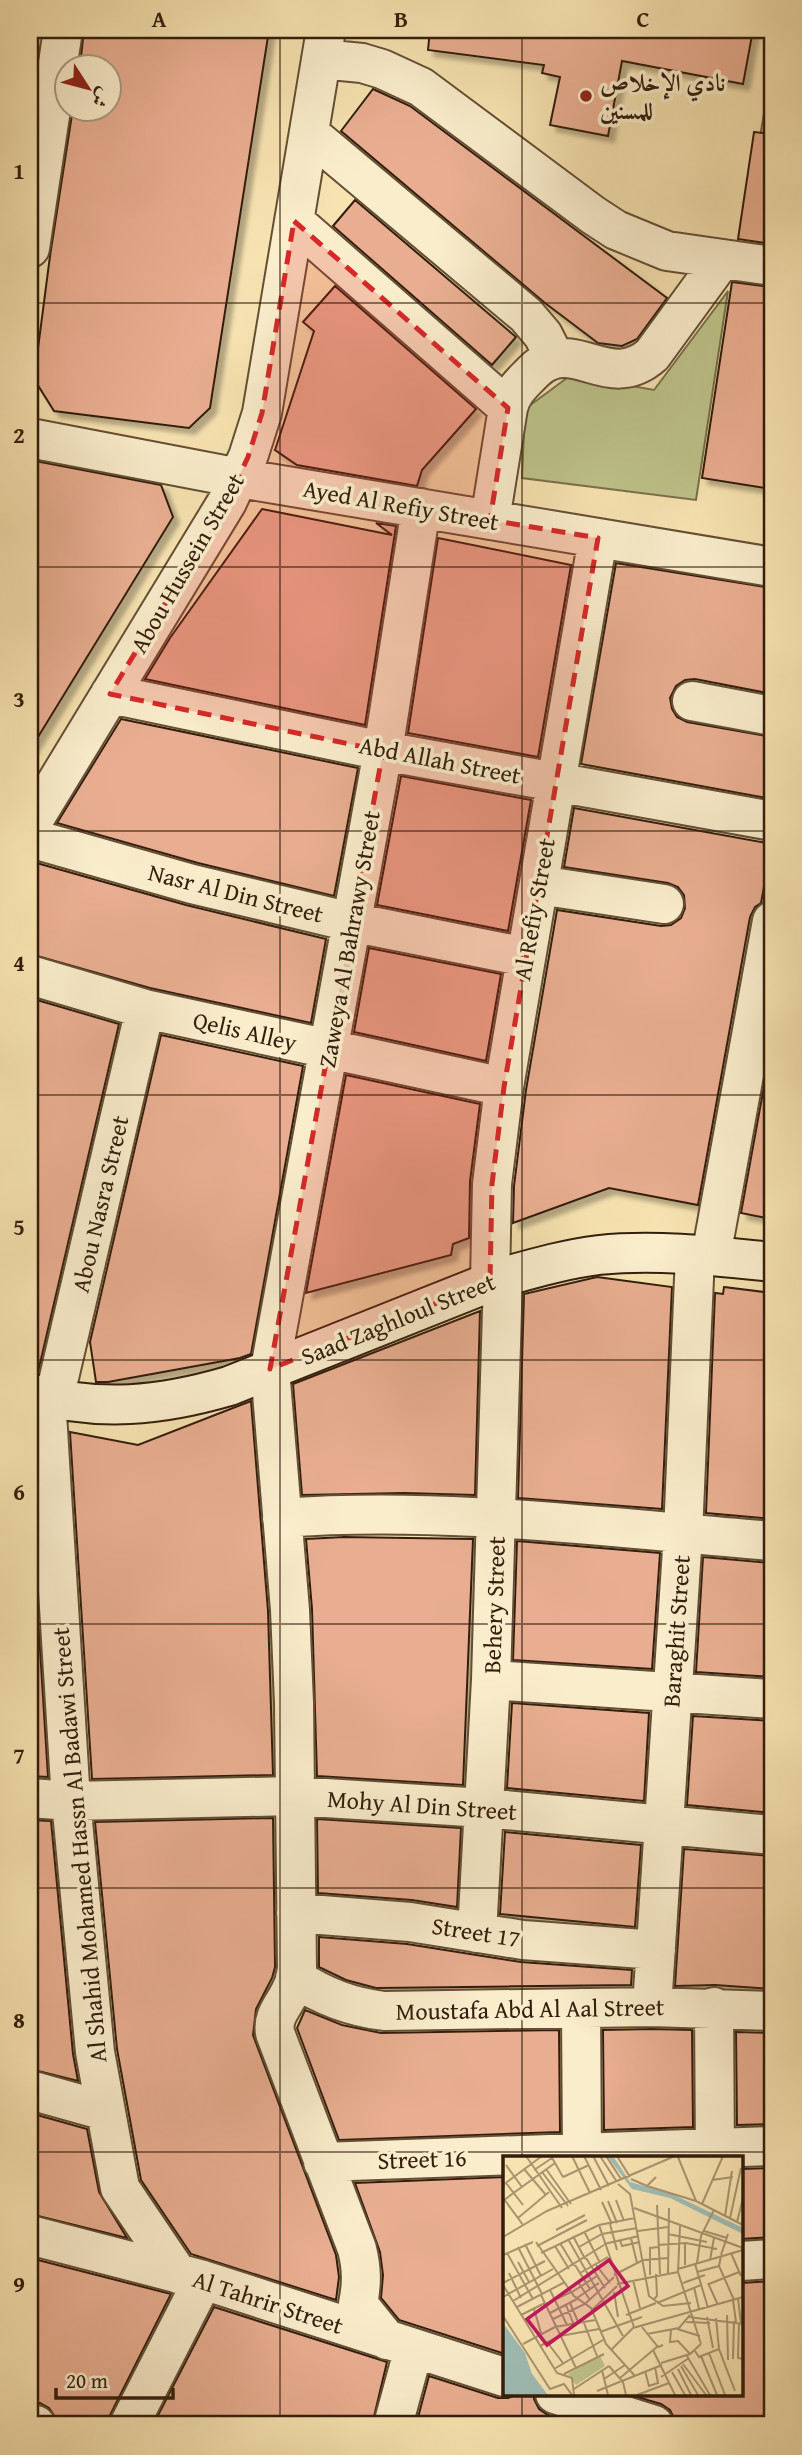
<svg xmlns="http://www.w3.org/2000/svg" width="802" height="2455" viewBox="0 0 802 2455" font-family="'Gentium Book Plus',Amiri,serif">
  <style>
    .green { fill: #bec38a; stroke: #78704b; stroke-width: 2 }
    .building { fill: #e9ae91; stroke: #331e0c; stroke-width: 2; filter: url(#shadow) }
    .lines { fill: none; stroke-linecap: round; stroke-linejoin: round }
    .street-casing { stroke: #644f35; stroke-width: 42 }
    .secondary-casing { stroke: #331e0c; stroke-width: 42 }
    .street { stroke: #faedcc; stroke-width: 38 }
    .secondary { stroke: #faedcc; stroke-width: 38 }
    .marked { fill: #d62828; fill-opacity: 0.2; stroke: #d62828; stroke-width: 5; stroke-dasharray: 14 9; stroke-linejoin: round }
    .grid { fill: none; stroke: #331e0c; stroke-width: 2; stroke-opacity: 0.55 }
    .poi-dot { fill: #8f2418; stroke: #faedcc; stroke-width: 2.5 }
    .labels { text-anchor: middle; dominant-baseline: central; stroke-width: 7; stroke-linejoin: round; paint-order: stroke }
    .poi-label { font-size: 24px; font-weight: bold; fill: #331e0c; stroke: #faedcc; text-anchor: start }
    .street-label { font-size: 24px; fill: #331e0c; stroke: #faedcc }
    .inset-road { fill: none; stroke: #a9946f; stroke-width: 2 }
    .view { fill: #c2185b; fill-opacity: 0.15; stroke: #c2185b; stroke-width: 3.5 }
    .inset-edge { fill: none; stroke: #331e0c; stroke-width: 3.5 }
    .neatline { fill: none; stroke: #331e0c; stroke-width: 2.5 }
    .grid-label { font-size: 23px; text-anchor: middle; font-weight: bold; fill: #331e0c }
  </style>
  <defs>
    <filter id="shadow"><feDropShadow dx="6" dy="6" stdDeviation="2" flood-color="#0004"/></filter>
  </defs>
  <rect width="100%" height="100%" fill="#f7e3b1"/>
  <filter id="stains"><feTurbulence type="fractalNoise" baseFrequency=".00286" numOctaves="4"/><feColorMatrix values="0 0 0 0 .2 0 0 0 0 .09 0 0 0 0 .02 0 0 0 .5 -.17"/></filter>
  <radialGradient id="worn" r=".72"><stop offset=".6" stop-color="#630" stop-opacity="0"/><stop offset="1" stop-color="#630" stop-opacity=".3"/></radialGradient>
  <path class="green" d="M772,66V181L753,178Z
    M728,291L696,500L522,478L525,409L571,375L654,390Z"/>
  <path class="building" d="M84,30H269L210,408L189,428L54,411L34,379L50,256L73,108H108V66H80Z
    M430,30H753L743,84L622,61L608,136L550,125L560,77L542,73L544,65L428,50Z
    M373,89L410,106L667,298L637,339L622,346L598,343L545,303L341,131Z
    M754,132L772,134V244L738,239Z
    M355,200L516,337L492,365L333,226Z
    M732,282L772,287V489L702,478Z
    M335,286L476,409L422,470L417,486L297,465L275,450L314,331L303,322Z
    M30,460L161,485L173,517L30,750Z
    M262,509L392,535L376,523L396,526L365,725L145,679L170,638Z
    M438,538L571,565L538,757L408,733Z
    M616,563L772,588V694L695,679L685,680L676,686L670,698L672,709L677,717L687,722L772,737V799L581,764Z
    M121,719L358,768L334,896L198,863L57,823Z
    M401,776L531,800L508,931L377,905Z
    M574,808L772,844L761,903L755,907L750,917L698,1205L609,1188L513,1223L514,1186L526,1090L557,910L661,926L671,925L681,918L685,908L684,895L678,887L668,883L564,867Z
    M33,862L186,905L326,939L311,1023L150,988L30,954V867Z
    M369,948L501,974L486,1061L354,1032Z
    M30,998L119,1024L38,1372H30Z
    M161,1035L303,1066L251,1354L240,1358L108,1382H96L90,1342Z
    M772,1042V1219L741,1213Z
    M346,1075L480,1104L470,1181L469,1238L453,1244L451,1255L306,1293Z
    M597,1277L672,1287L662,1509L518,1498L524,1294Z
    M724,1287L772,1293V1519L706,1513L715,1293L723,1294Z
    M480,1311L475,1495L404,1493L302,1495L293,1384Z
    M251,1401L268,1611L273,1775L92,1779L70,1432L138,1445Z
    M30,1489L48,1777L30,1776Z
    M344,1537L473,1539L463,1785L317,1776L312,1609L306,1539Z
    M517,1541L660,1553L652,1669L513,1660Z
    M703,1557L772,1563V1677L696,1672Z
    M512,1703L649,1713L644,1801L507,1788Z
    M693,1716L772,1721V1813L687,1805Z
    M273,1818L275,1967L272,1978L256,2009L253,2035L336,2255L339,2277L336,2300L191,2254L141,2180L117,2049L95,1822Z
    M317,1819L461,1828L457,1907L412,1900L318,1893Z
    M30,1820L51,1821L73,2054L78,2081L30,2069Z
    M505,1832L641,1845L635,1927L500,1914Z
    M684,1849L772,1856V1989L715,1985L675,1986Z
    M319,1937L407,1944L521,1962L632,1970L631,1985L376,1988L346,1980L319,1967Z
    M305,2010L342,2025L381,2033L559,2030L560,2132L339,2140L297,2028Z
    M652,2029L692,2030L693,2127L604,2130L603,2030Z
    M736,2032L772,2033V2124L737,2125Z
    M30,2113L87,2129L99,2192L127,2238L30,2214Z
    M772,2168V2237L741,2239V2169Z
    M505,2177V2354L399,2320L381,2298L383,2275L380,2252L355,2183Z
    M30,2258L171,2294L110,2415L107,2425H75L57,2420L49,2408L40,2403H30Z
    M772,2281V2425H675V2420L670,2410L661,2404L627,2394H741V2283Z
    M214,2307L387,2362L372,2425H153Z
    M429,2376L498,2398H508L518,2394H534V2399L539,2409L548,2415L582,2425H416Z"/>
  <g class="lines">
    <g class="street-casing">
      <path id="street" d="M321,59L362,63L382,69L421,87L593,215L616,230L667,251L772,266
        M309,133L526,315L543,335L555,359
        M294,221L508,408
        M30,248L63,30
        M30,438L239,478L772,567
        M490,520L508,408C511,395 518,387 528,377C534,371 540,364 549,361C582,347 613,389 652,355L722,259
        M110,694L383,751L772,821
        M692,701L772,716
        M30,826L227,502L248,457L262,413L326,30
        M30,838L192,884L351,922L526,957
        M539,885L664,904
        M30,975L145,1009L504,1087
        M711,1256L772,921
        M490,1282L492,1184L504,1087L598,538
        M46,1397L71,1801L95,2052L120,2188L178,2274
        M54,1399L145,1009
        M282,1518C445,1506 610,1528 772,1541
        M491,1680L772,1699
        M30,1798L71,1801L294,1796L484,1808L772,1835
        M296,1913L410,1922L523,1940L656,1950
        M477,1933L491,1680L503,1277
        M295,1978C324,1997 351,2007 384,2011L652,2007L772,2011
        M652,2007L683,1534L695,1255
        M714,2007L715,2158
        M581,2008L582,2154
        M30,2090L105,2111
        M323,2162L772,2146
        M30,2235L203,2280L504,2377
        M741,2261L772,2259
        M387,2340L358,2304C362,2284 362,2269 357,2249L275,2033C272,2015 284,2006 291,1990C295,1983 296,1975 297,1968L294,1703L290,1610L270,1369L383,751L421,508
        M555,2394L654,2425
        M30,2424L36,2425
        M129,2425L203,2280
        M393,2425L414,2348"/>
    </g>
    <g class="secondary-casing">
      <path id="secondary" d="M30,1393C100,1412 160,1406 229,1386L503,1277C535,1268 566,1259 599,1255C656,1249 715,1256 772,1262"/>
    </g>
    <use href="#street" class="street"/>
    <use href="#secondary" class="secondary"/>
  </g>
  <path class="marked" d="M294,221L508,408L490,520L598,538L504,1087L492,1184L490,1282L270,1369L383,751L110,694L227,502L248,457L262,413Z"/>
  <path class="grid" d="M280,30V2425M522,30V2158M30,303H772M30,567H772M30,831H772M30,1095H772M30,1360H772M30,1624H772M30,1888H772M30,2152H772M522,2394V2425"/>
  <circle class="poi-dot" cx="586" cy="96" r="7"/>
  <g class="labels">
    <g class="poi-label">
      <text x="600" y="82">نادي الإخلاص<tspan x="600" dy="28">للمسنين</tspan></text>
    </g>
    <g class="street-label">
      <text transform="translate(401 505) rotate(10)">Ayed Al Refiy Street</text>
      <text transform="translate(187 563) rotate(-60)">Abou Hussein Street</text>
      <text transform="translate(440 760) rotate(11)">Abd Allah Street</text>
      <text transform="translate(236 893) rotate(14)">Nasr Al Din Street</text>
      <text transform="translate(534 909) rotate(-80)">Al Refiy Street</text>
      <text transform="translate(349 939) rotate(-80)">Zaweya Al Bahrawy Street</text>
      <text transform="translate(245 1031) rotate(13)">Qelis Alley</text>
      <text transform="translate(100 1204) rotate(-77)">Abou Nasra Street</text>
      <text transform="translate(398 1319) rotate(-22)">Saad Zaghloul Street</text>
      <text transform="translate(494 1605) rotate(-88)">Behery Street</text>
      <text transform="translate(676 1631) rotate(-86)">Baraghit Street</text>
      <text transform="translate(422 1805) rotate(4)">Mohy Al Din Street</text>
      <text transform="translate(79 1845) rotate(-95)">Al Shahid Mohamed Hassn Al Badawi Street</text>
      <text transform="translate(476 1932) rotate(9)">Street 17</text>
      <text transform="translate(530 2009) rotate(-1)">Moustafa Abd Al Aal Street</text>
      <text transform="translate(422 2159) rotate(-2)">Street 16</text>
      <text transform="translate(268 2302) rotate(18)">Al Tahrir Street</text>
    </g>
  </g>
  <g transform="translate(503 2156)">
    <rect width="240" height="240" fill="#f7e3b1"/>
    <path d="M97,200L102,210L73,229L65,218Z" fill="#bec38a"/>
    <path d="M104,0H110L127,26L169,38L240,72V78L167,42L129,33ZM0,167L22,197L29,218L45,239H0Z" fill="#9fbdb5"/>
    <path class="inset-road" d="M23,0L59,52M48,0L60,21M69,0L87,37M81,0L98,34M90,0L106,30M97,0L114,26M103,0L118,23M114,0L127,21M175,1L193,45L240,69M3,9L19,31M21,13L43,39M43,13L68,48M31,14L49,2M39,16L65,50M60,21L86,9M128,23L144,30L153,21M209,24L230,21M3,27L20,49M115,28L127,38L146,140L160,150L188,147M0,29L39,0M144,30L193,45M1,43L20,69M1,44L52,7M113,44L121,65M105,45L114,67M99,46L109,68M199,48L220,0M154,49L157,118M131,52L240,92M222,60L229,15M15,62L46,36M227,62L238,12M234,66L240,42M107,68L114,94M96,69L131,171M177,70L175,116L198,188M53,74L82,59M81,75L97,107M135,75L165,71M201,75L224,82M165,78L204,86M70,80L82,103M0,81L44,55L172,0M128,82L134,107M65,83L120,180M117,84L119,90L137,86M33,86L71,140L88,152L103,188L132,220M57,87L71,110M22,88L38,120M101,88L136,80M155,89L183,87L214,93M34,90L84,64M52,90L66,113M15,91L39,138M76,91L99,78L134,72M4,97L30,143M38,97L96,69L132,62M228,97L238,120M0,99L30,86M218,99L225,78M218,100L216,110L231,144M83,102L102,132M207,104L211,82M15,106L26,126M194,107L198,80L211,54M192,108L205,152M72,109L87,133M93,109L107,127M182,109V87M175,113L240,94M194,116L216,110M6,117L18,142M77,117L105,101M165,117L166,52M111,119L140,104L165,102M147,119V92L155,91M130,124L137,152M75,126L87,144M0,127L42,105M180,127L202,119M205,127L215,149M114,128L175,116M206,128L236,116M0,129L54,217L69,222L71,239M191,131L196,153M47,134L64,169M69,136L94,120M111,136L115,161M38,139L73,212M0,141L50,113M74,142L96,127M235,142L238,168M150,144L154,140L153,118M230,144L233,166M10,145L101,89M67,147L76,168M154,147L198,129M43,148L68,136M63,149L71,169M14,151L62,126M31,153L38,177M89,154L114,130M47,157L74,143M18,159L42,147M123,159L153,147M224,159L225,204M0,160L47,233L61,228L69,239M186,161L240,168M204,161L210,192M213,162L216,193L232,235M50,163L82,148L111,121M183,166L207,167M81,167L94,200M236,167L235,202L240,203M139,171L155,191L160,189M174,173L197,180M168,174L167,186L175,185L187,198M97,176L139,161M144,178L176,172L187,159M44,186L60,207M20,188L52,171L92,164M37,190L57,180L96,173M109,193L130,172L240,141M150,194L172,239M192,195L196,201L216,193M206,197L222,239M184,200L207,239M198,200L214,239M230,203L231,165M158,207L187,198L198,188M180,208L203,239M106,210L120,226L123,239M178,210L195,239M51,213L100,184M175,213L188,239M99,214L105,239M142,215L146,230L155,227L152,211M169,216L182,239M61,218L101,198M158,221L186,202M117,222L155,190M101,223L122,209M71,233L106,210M94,235L159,209M134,239L166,227"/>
    <path class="view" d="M106,104L125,130L44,189L24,163Z"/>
    <rect width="240" height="240" class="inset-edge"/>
  </g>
  <rect width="802" height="2455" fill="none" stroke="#f7e3b1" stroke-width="77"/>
  <g transform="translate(88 88) rotate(126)"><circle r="33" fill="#faedcc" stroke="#aa9a7f" stroke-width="2"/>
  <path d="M0-5L12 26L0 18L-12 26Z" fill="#8f2418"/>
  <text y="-10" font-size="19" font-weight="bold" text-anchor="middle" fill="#331e0c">ش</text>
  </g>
  <path d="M56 2388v10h117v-10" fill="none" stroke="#331e0c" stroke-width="3.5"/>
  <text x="66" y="2388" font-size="21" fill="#331e0c" stroke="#faedcc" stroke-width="5" paint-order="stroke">20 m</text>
  <rect x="38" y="38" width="726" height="2378" class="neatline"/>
  <g class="grid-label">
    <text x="159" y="27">A</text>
    <text x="401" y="27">B</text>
    <text x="643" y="27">C</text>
    <text x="19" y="179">1</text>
    <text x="19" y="443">2</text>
    <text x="19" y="707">3</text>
    <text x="19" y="971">4</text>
    <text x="19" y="1235">5</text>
    <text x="19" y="1500">6</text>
    <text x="19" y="1764">7</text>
    <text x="19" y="2028">8</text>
    <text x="19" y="2292">9</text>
  </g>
  <rect width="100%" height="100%" filter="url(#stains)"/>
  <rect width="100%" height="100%" fill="url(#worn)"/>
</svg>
